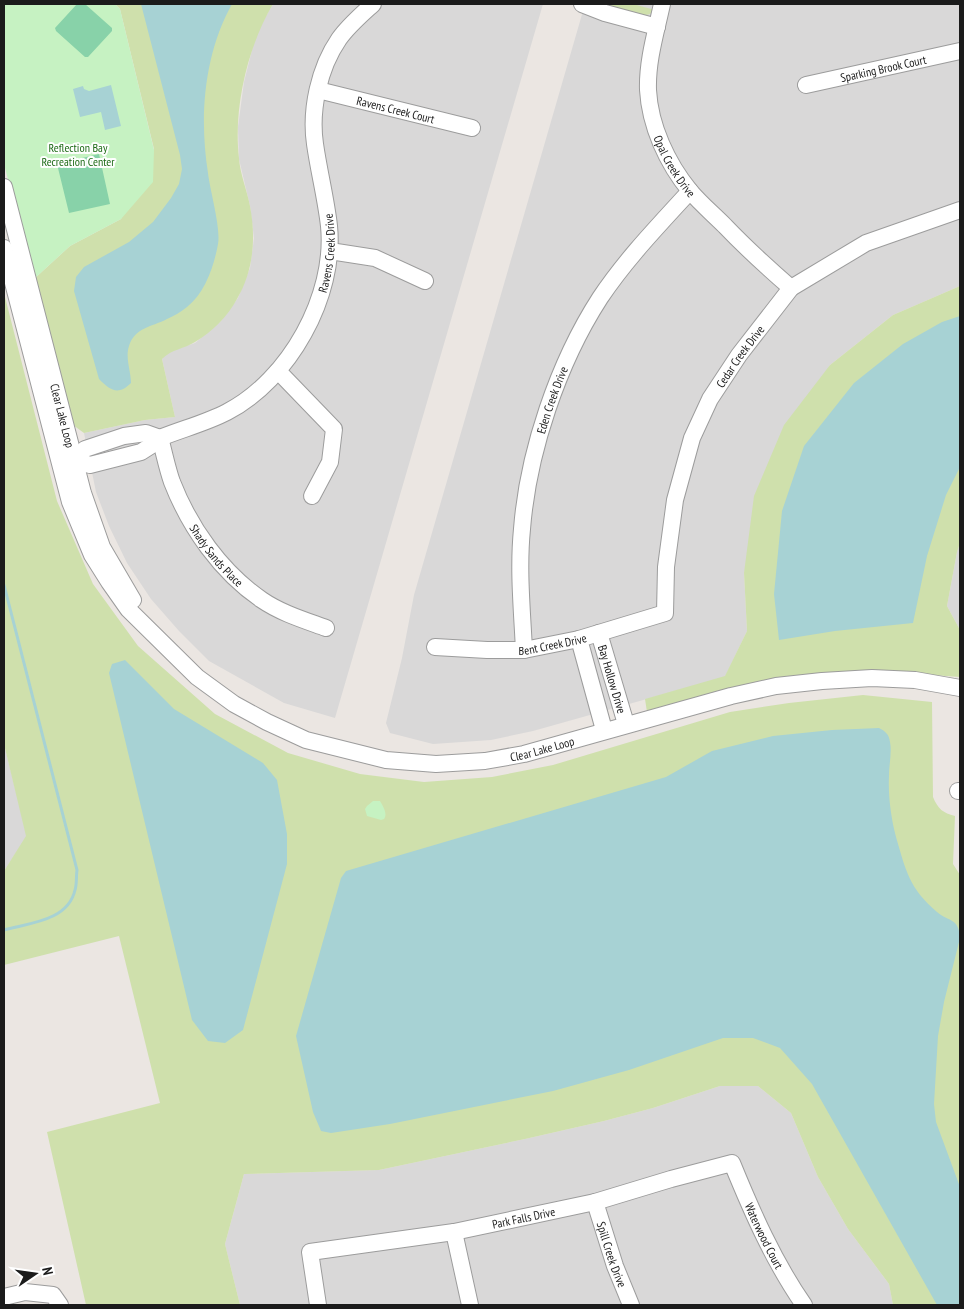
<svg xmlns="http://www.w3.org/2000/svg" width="964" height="1309" viewBox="0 0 964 1309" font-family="'PT Sans Narrow',sans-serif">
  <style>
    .residential { fill: #d9d8d8 }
    .grass { fill: #cfe0ac }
    .park { fill: #c6f2c2 }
    .pitch { fill: #88d2a9 }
    .water { fill: #a7d2d4 }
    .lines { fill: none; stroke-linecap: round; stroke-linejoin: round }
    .stream { stroke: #a7d2d4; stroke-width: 3 }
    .minor-casing { stroke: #9c9c9c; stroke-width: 18 }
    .minor { stroke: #fff; stroke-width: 16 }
    .labels { text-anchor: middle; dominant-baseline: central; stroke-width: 4; stroke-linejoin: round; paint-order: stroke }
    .street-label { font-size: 12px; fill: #1b1b1b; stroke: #fff }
    .park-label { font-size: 12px; fill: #1e6b17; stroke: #fff }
  </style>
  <rect width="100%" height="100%" fill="#ebe6e2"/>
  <path class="residential" d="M273,4H543L335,718L284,703L209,661L179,631L151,599L127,563L109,526L96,492L84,433L145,420L175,417L162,359L168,352L195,343L220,322L238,298L250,268L254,238L250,206L239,159L238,127L244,82L254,42L262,23Z
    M585,4H960V286L893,315L830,365L744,573L747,631L725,677L533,731L491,740L433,744L390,733L386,723L402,658L414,595Z
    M960,543V630L947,606L957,552Z
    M4,744L27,836L4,871Z
    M720,1086H758L791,1113L818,1177L848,1229L889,1284L893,1305H240L225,1244L244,1174L379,1170L525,1139L604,1121L653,1108Z"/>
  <path class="grass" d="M115,4H273C248,46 233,108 239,158C240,174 247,190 250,206C256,237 254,270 237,299C228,316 212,332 195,342C184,349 172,349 162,359L175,417L145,420L84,433L73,425L34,279L70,246L121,219L154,149L120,9Z
    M601,4H633L655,10C644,23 616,9 601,4Z
    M960,286V543L957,552L947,606L960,630V677L877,671L808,675L739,686L647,712L645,699L725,676L747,631L744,573L754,496L784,425L830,365L893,315Z
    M4,293L57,501L93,584L138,646L215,714L288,753L360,774L424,782L492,777L553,765L730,712L789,703L863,695L932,702L933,797C938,809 943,813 955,816L953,864L960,875V1305H893L889,1284L848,1229L818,1177L791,1113L758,1086H720L653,1108L604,1121L525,1139L379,1170L244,1174L225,1244L240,1305H86L47,1132L160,1103L119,936L4,965V871L26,836L4,744Z"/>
  <path class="park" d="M4,4H115L120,9L154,150L153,182L121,219L70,246L34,279L4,164Z
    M373,801H380C383,806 388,814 384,819L381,820L367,816L365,809L367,806Z"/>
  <path class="pitch" d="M77,4H85L112,28V31L88,57H85L56,31L55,28Z
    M99,154L110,204L69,213L57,164Z"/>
  <path class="water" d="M141,4H232C204,54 199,117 208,173C210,191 221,228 218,244C214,266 205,293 187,307C181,312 174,316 167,319C152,327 135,327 129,346C125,358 131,371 131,383C118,396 110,390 99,379L74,291L76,277L84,267L129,242L153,222L171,198L179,184L182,169L180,155Z
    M111,85L121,126L105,130L101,112L80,117L73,89L83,86L84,89L89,91Z
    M960,316V467L946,495L927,556L913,623L835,631L779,640L774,594L782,511L804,446L854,383L903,344L942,322Z
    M125,660L174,709L263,763L277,780L287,834V864L243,1030L225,1043L208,1041L192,1020L109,673L112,664Z
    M879,728C885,731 889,734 890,742C892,752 889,765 889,776C888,796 891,818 896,837C906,871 909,888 937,912C949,922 959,918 960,938L944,1002L938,1036L934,1104L936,1122L960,1187V1305H937L812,1084L780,1048L753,1038H723L629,1070L553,1091L390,1124L331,1133L321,1131L313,1112L296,1036L341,878L346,871L666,777L712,751L773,736L832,730Z"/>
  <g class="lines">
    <path class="stream" d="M4,585L77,870C76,877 77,884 75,890C68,921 29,923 4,930"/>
    <g class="minor-casing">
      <g id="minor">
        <path d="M582,4L605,13L657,27"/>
        <path id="s1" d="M662,4C656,32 647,61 648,90C650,126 667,163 690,191C700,203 713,214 725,226C746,248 768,268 791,288"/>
        <path id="s2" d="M806,85L960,51"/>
        <path id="s3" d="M318,90L472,128"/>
        <path id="s4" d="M4,187L83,493L102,547L133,600"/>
        <path id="s5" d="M4,248L70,502L92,555L109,582L128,609L197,677L234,704L267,722L306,740L386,760L436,764L485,761L524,754L731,696L776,686L822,681L872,678L915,680L960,688"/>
        <path d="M330,251L375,258L425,281"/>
        <path d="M278,371L334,429L330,462L312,496"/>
        <path id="s6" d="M160,438C164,452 167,468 172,482C190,528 221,572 262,600C281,613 304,620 326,628"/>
        <path id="s7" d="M74,460L90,465L141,452L152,445L160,438C182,429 206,423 227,412C289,380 336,296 329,226C326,199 319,172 315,144C310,110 319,68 339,39C348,26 361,15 373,4"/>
        <path d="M67,462L74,460L85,449L124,436L146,433L160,438"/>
        <path id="s8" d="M599,633L626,724"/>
        <path d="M579,639L604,730"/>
        <path id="s9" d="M435,647L487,650H524L579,639L665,613L666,567L675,500L692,438L710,399L739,355L791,288L866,243L960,210"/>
        <path id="s10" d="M524,650C522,609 518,569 522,529C528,452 558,363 600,298C626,259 659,225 690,191"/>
        <path d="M958,791H960"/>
        <path id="s11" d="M595,1202L615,1266L631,1305"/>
        <path d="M454,1232L470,1305"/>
        <path d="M4,1297L25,1292L53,1295L60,1305"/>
        <path id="s12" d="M318,1305L310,1252L454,1232L595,1202L671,1179L732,1163C752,1212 774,1262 804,1305"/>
      </g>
    </g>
    <use href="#minor" class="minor"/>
  </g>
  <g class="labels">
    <g class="street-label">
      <text stroke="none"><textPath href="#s2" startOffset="79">Sparking Brook Court</textPath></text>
      <text stroke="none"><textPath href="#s3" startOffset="80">Ravens Creek Court</textPath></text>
      <text stroke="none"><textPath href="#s1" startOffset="169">Opal Creek Drive</textPath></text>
      <text stroke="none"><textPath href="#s7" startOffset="361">Ravens Creek Drive</textPath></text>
      <text stroke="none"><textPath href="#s9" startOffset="508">Cedar Creek Drive</textPath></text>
      <text stroke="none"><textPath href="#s10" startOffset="254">Eden Creek Drive</textPath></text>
      <text stroke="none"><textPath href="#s4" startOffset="236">Clear Lake Loop</textPath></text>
      <text stroke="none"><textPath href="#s6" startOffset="132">Shady Sands Place</textPath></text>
      <text stroke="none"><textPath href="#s9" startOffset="118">Bent Creek Drive</textPath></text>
      <text stroke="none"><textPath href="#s8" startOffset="48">Bay Hollow Drive</textPath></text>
      <text stroke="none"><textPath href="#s5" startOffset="848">Clear Lake Loop</textPath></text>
      <text stroke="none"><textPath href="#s12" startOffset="270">Park Falls Drive</textPath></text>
      <text stroke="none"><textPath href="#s12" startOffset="565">Waterwood Court</textPath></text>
      <text stroke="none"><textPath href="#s11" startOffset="55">Spill Creek Drive</textPath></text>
    </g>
    <g class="park-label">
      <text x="78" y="147">Reflection Bay<tspan x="78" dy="14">Recreation Center</tspan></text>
    </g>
  </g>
  <rect width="964" height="1309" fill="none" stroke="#1b1b1b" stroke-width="10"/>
  <g transform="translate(35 1274) rotate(77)" stroke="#ffffff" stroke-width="4" paint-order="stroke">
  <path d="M0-4L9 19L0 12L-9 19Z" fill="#1b1b1b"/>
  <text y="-8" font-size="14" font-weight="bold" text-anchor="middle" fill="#1b1b1b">N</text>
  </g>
</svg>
